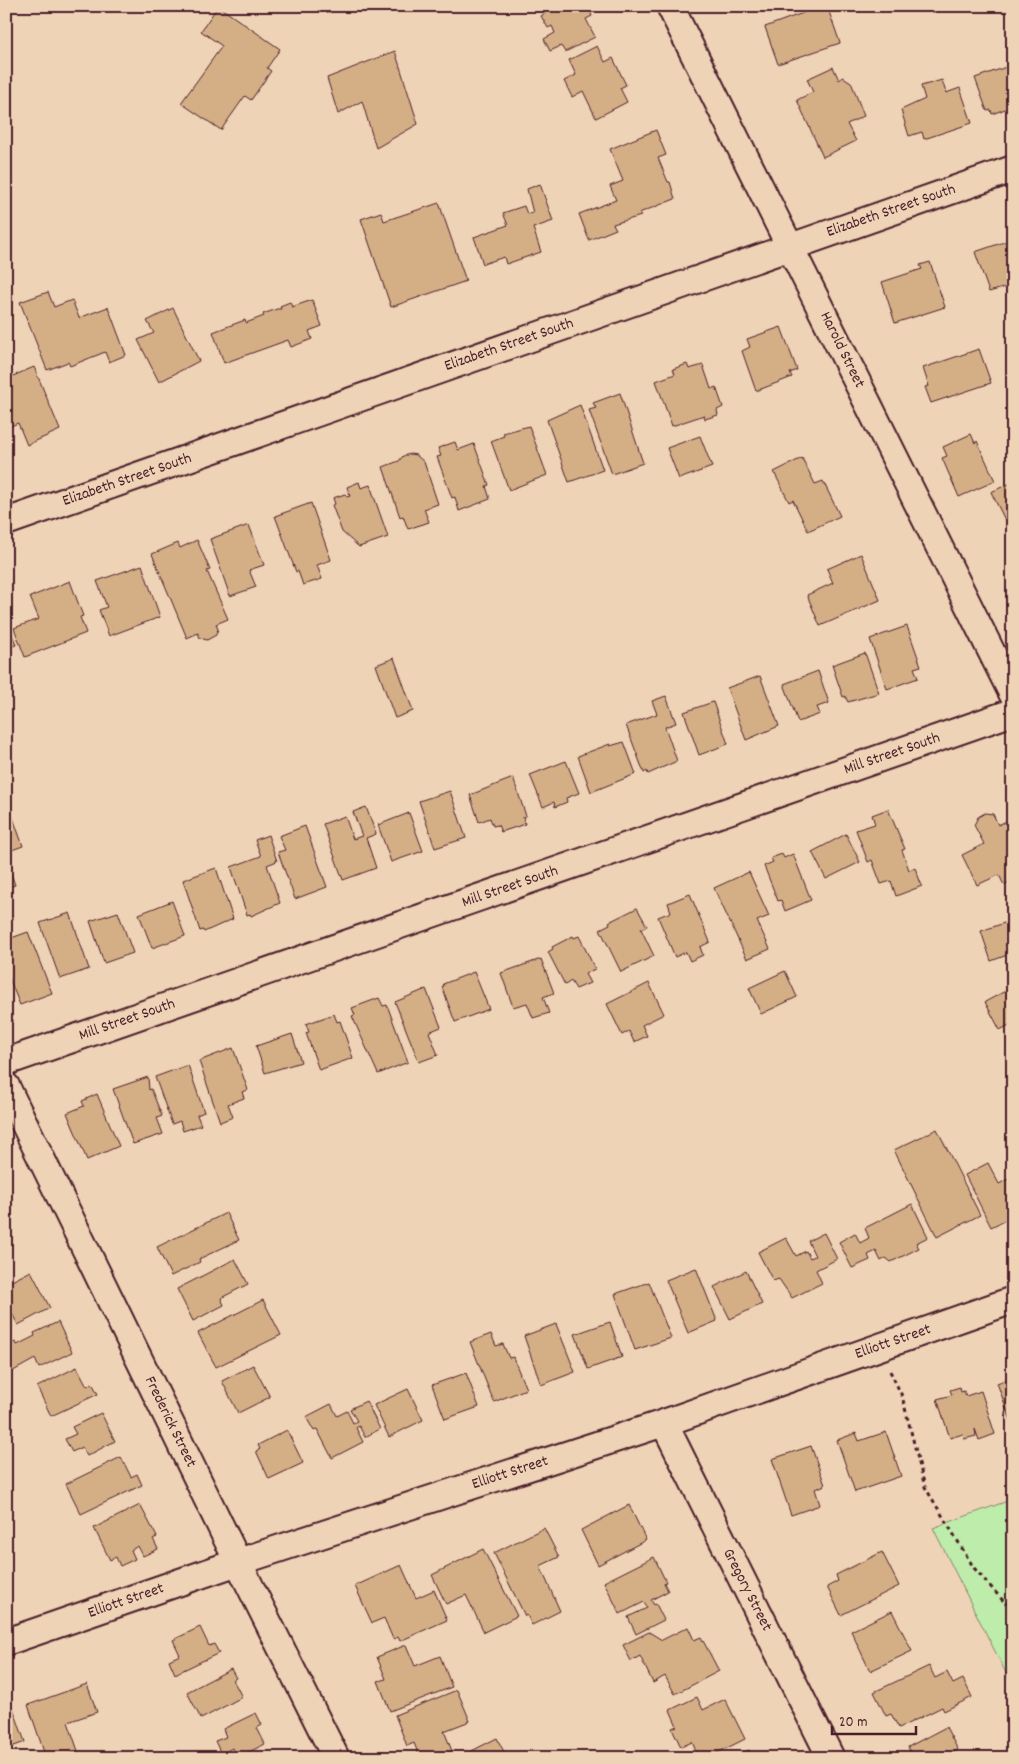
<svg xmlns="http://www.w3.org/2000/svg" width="1019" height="1764" viewBox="0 0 1019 1764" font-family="Dekko,sans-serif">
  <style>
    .green { fill: #beecaa; stroke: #84866a }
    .building { fill: #d4af86; stroke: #4a1f2b }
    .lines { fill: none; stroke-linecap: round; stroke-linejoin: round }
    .street-casing { stroke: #4a1f2b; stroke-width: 30 }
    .path { stroke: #4a1f2b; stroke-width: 3; stroke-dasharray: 4 4; stroke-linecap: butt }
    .street { stroke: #efd3b6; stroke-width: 26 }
    .labels { text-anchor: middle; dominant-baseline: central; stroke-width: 5; stroke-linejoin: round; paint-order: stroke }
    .street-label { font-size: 16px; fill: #4a1f2b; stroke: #efd3b6 }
  </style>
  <rect width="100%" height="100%" fill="#efd3b6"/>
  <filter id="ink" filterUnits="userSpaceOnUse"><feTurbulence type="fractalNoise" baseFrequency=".02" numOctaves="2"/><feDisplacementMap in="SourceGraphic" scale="10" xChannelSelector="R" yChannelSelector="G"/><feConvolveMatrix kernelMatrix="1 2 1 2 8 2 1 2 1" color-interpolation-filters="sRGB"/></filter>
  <g filter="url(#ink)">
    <path class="green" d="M1013,1499V1687L933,1528Z"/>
    <path class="building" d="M218,6L280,49L267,68L271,71L251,100L245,96L221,130L181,103L222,46L201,31Z
      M555,6H588L592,16L586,19L595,37L565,52L561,46L550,51L544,39L555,33L552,26L548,28L541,16Z
      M822,6H827L840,43L778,64L765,27Z
      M597,46L605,62L613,58L626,85L620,88L627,102L596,118L583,91L572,97L564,81L576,75L569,60Z
      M395,51L418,124L376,148L362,101L338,114L327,78Z
      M1012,65L1013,106L992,114L991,110L987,111L975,78Z
      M833,67L839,80L843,77L851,82L864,116L847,124L856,141L823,157L797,100L813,92L807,79Z
      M942,80L946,93L960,88L972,123L924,139L922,132L909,136L901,110L925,99L921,86Z
      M656,130L666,155L658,158L668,182H670L675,199L639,213L641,216L613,224L616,229L589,240L579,214L616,200L610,186L623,181L610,149Z
      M540,184L553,221L533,228L541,252L506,264L504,257L483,264L474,237L508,225L503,213L524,206L527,214L533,213L527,189Z
      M439,203L466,281L391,307L361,219L381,212L384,221Z
      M1013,239V285L989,292L975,252Z
      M930,262L945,307L895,323L882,282L922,269L920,265Z
      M48,292L54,307L72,300L79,318L108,307L126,355L109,362L105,352L70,366L68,362L47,370L20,302Z
      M312,300L322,326L309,331L312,339L291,347L288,340L224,363L213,332L245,320L246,323L264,316L263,314L277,309H281L280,306L290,302L292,307Z
      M173,308L199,361L159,382L138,340L154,333L147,321Z
      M781,327L797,370L790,373L792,377L756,391L742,351L750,347L747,339Z
      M979,349L991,383L931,403L925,387L929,386L923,368Z
      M687,364L689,369L703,365L711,389L716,387L723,407L717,410L718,415L705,419L704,415L672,426L656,381L675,374L673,369Z
      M34,367L60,430L27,445L18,423L6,428V379Z
      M620,393L643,463L612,474L589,410L596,408L593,403Z
      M580,405L603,470L569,482L547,420Z
      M529,426L547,475L509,490L491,441L504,436L503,433Z
      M971,434L975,443L977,441L995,481L959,497L942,458L947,456L943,447Z
      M700,436L712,467L679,479L667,448Z
      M455,442L458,450L474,444L489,485L486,486L490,499L459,511L455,497L452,498L437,457L441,456L438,448Z
      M410,454L416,455L424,462L438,504L424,509L429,522L408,529L403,516L400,517L383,467L399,461L403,456Z
      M802,458L815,484L823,481L840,516L808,531L793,500L789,502L774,472Z
      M359,482L361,488L370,485L388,537L359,547L342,532L332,505L335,504L333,498L345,494L347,497L350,496L347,487Z
      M1013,482V523L1010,517L1005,520L991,492Z
      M311,503L331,560L317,565L322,579L303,585L298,571L296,572L275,516Z
      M249,525L264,565L249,570L256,587L230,596L210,539Z
      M197,540L210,570L207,571L228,619L216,624L218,629L216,635L207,640L200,638L198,633L187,638L152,554L178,543L180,548Z
      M861,554L880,600L820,626L807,595L833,583L827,569Z
      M142,565L160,617L109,636L99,610L107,607L97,581Z
      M70,581L83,616L80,617L86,633L25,657L14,628L39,619L30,597Z
      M6,617L16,645L6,648Z
      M907,626L921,666L914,668L918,678L887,689L870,639Z
      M865,653L879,693L848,702L845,696L843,697L832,665Z
      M394,658L413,711L395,718L376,665Z
      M818,671L829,703L817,707L820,714L798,722L784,684Z
      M760,676L779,726L746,740L727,688Z
      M666,696L676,723L665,727L677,761L648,774L647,771L644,773L626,725L657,714L652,701Z
      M713,702L728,744L699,755L684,712Z
      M624,742L636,774L591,792L578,756L610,744V746Z
      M566,761L579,793L566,798L567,802L555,807L554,802L543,807L530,775Z
      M513,778L526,816L523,817L525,824L501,832L498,825L493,826L490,818L479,822L470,795Z
      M450,791L466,838L435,848L419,801Z
      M6,798L23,846L6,852Z
      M366,807L376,834L366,838L376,868L343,880L323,824L345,816L353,839L362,836L353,812Z
      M888,809L905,849L902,850L909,870L915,868L922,886L896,896L891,881L881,884L872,860L868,862L856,830L875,824L872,815Z
      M409,813L423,851L391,862L378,825Z
      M985,813L993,814L998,825L1013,818V880L1004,885L999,875L977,885L962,855L984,844L974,825L978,817Z
      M305,826L327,887L295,899L278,852L285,850L279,836Z
      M846,834L860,862L826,879L812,852Z
      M268,835L277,861L267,865L280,903L251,916L250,914L247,915L231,867L261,856L255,840Z
      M782,854L784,858L793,854L811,900L785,911L781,900L778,901L764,866L773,862L771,858Z
      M6,859L15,885L6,888Z
      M216,868L233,919L204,932L203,930L200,931L183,880Z
      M749,872L769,916L757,921L770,949L747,959L714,888Z
      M690,894L710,942L700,947L703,955L690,961L686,952L675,957L658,917L671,912L668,903Z
      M172,901L185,936L152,948L139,914Z
      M637,908L647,926L641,929L654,956L621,972L600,929L610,924L609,922Z
      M118,912L133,953L104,963L90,921Z
      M70,913L89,969L60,979L40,923Z
      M1013,920V963L1010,954L991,961L981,931Z
      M28,932L52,993L20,1005L6,971V940Z
      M573,936L574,938L579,936L595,969L585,974L590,983L576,989L571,981L565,985L548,952L553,949L552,947Z
      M541,959L554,993L543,997L549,1013L533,1018L527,1003L513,1007L501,973Z
      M785,971L797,997L761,1014L749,988Z
      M474,972L489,1009L455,1022L442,987L444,986L443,984Z
      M649,983L664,1014L642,1025L647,1036L634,1042L629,1031L622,1035L607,1004Z
      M426,989L441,1027L429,1032L438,1055L419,1062L395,1002Z
      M1009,989L1013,996V1023L1000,1030L985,1002Z
      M379,998L383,1006L387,1005L408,1062L378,1074L352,1016L355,1015L352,1008Z
      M334,1014L337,1022L340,1021L353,1058L319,1070L306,1033L309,1032L306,1024Z
      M292,1034L301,1062L265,1073L256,1046Z
      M233,1048L248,1090L242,1092L244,1098L228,1104L233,1117L220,1122L199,1061Z
      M188,1065L204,1112L197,1115L201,1125L183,1131L180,1121L172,1124L155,1077Z
      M148,1077L149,1090L151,1089L162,1116L157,1118L163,1134L133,1144L113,1089Z
      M97,1094L119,1146L87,1160L67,1113L84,1106L82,1101Z
      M937,1129L980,1215L937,1237L894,1150Z
      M988,1163L999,1184L1008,1179L1013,1188V1216L991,1227L965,1175Z
      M912,1204L928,1237L916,1243L919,1248L891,1262L886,1258L881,1261L876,1251L868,1255L870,1260L852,1268L839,1242L855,1233L860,1243L869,1238L865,1228Z
      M226,1213L239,1240L199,1259L200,1262L171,1276L157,1247Z
      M824,1233L837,1259L816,1270L822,1283L792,1298L779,1279L773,1281L758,1252L786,1238L796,1256L806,1251L810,1258L815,1256L808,1241Z
      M235,1259L248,1284L221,1298L224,1305L193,1321L177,1289Z
      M696,1268L717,1321L688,1333L666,1280Z
      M31,1271L50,1308L18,1325L6,1302V1284Z
      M746,1271L762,1304L730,1319L714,1287Z
      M649,1282L671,1338L635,1350L615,1294Z
      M263,1300L281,1335L216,1367L198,1333Z
      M58,1322L72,1352L39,1368L35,1359L6,1375V1346L15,1342L17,1345L35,1336L34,1333Z
      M610,1322L622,1357L588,1369L575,1334Z
      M556,1324L575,1372L541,1385L524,1336Z
      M491,1334L496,1346L503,1344L509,1358L513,1357L526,1389L494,1402L470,1342Z
      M253,1365L270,1397L238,1413L222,1381Z
      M77,1367L87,1386L92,1383L98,1394L51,1416L37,1387Z
      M466,1373L479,1407L445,1419L432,1385Z
      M1013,1377V1426L997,1383Z
      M960,1387L961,1392L964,1391L966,1396L981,1391L995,1434L979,1440L975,1429L976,1436L964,1439L963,1434L950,1438L937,1399L952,1395L950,1390Z
      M408,1389L423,1420L389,1437L374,1405Z
      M366,1401L380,1429L365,1437L359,1426L356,1428L363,1442L332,1458L317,1429L314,1431L306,1417L331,1404L337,1416L347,1411L353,1423L357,1421L350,1409Z
      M101,1413L115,1441L87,1456L82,1447L72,1452L65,1439L76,1434L72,1427Z
      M287,1430L303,1463L269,1479L256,1451L260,1449L258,1445Z
      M886,1432L901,1476L855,1492L837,1440L856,1433L859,1441Z
      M811,1446L825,1485L815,1489L820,1505L791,1515L772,1459Z
      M121,1457L131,1477L137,1474L142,1485L81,1514L66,1484Z
      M140,1505L157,1537L153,1539L158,1549L143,1556L138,1546L131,1550L135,1559L120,1566L116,1557L110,1560L94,1528Z
      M629,1505L646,1540L598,1565L581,1530Z
      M544,1528L559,1557L540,1566L560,1611L532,1625L527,1615L525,1616L494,1553Z
      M483,1549L517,1616L484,1632L466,1595L446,1604L432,1575Z
      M882,1552L899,1586L841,1615L827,1587L838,1581L836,1575Z
      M654,1557L666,1582L664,1583L668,1591L651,1600L654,1605L656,1604L664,1620L636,1634L628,1617L647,1608L644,1602L620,1614L604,1582Z
      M401,1565L416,1598L434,1590L447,1620L400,1641L398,1637L393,1639L384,1618L372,1623L355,1586Z
      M892,1611L912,1651L870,1671L851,1631Z
      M200,1627L209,1646L214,1644L219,1653L175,1674L169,1660L180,1655L173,1640Z
      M688,1627L694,1640L701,1637L719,1671L675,1694L665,1676L653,1683L640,1656L631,1661L623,1645L649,1632L662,1640Z
      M406,1645L415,1666L440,1656L452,1687L390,1711L378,1681L386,1679L377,1657Z
      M929,1666L935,1678L947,1672L953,1684L963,1679L972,1697L944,1711L942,1707L899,1728L891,1714L886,1716L874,1692Z
      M231,1669L236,1678L233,1680L242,1697L201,1719L187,1692Z
      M87,1684L97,1712L68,1722L78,1751L59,1758H46L28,1705Z
      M457,1690L470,1721L444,1731L452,1751L435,1758H420L414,1743L407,1746L395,1715Z
      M697,1697L703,1710L725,1699L745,1739L707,1758H699L692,1742L681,1747L672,1728L677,1726L670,1710Z
      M13,1708L25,1742L6,1749V1711Z
      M256,1713L262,1725L257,1728L265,1744L237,1758L232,1748L221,1754L215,1741L226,1737L223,1729Z
      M946,1727L958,1750L949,1755L951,1758H913L908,1747Z
      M497,1738L507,1758H458Z
      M749,1750L753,1758H733Z"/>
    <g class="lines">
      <g class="street-casing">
        <path id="street" d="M670,6L1013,695
          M6,522L1013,169
          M6,1062L1013,712
          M6,1086L238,1562L336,1758
          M664,1423L831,1758
          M6,1642L238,1562L664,1423L1013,1300"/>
      </g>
      <path class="path" d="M890,1371L902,1396L925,1487L974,1568L1006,1604
        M1013,1595L1006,1604L1013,1613"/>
      <use href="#street" class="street"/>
    </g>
  </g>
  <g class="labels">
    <g class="street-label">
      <text transform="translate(891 211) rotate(-19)">Elizabeth Street South</text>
      <text transform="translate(509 345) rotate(-19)">Elizabeth Street South</text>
      <text transform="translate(842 350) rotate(64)">Harold Street</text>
      <text transform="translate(127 480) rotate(-19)">Elizabeth Street South</text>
      <text transform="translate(892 754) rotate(-19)">Mill Street South</text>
      <text transform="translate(510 887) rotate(-19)">Mill Street South</text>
      <text transform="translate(127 1020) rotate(-19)">Mill Street South</text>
      <text transform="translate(893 1342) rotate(-19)">Elliott Street</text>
      <text transform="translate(170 1422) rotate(64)">Frederick Street</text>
      <text transform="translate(510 1473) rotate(-18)">Elliott Street</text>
      <text transform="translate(747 1590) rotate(63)">Gregory Street</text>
      <text transform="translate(126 1601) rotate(-19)">Elliott Street</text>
    </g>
  </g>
  <rect width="1019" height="1764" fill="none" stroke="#efd3b6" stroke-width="25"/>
  <rect x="12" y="12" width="994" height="1739" fill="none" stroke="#4a1f2b" stroke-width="2" filter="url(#ink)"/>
  <path d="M832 1726v8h84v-8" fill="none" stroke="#4a1f2b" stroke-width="2.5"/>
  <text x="839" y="1726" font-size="15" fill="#4a1f2b" stroke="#efd3b6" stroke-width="4" paint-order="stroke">20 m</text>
</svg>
